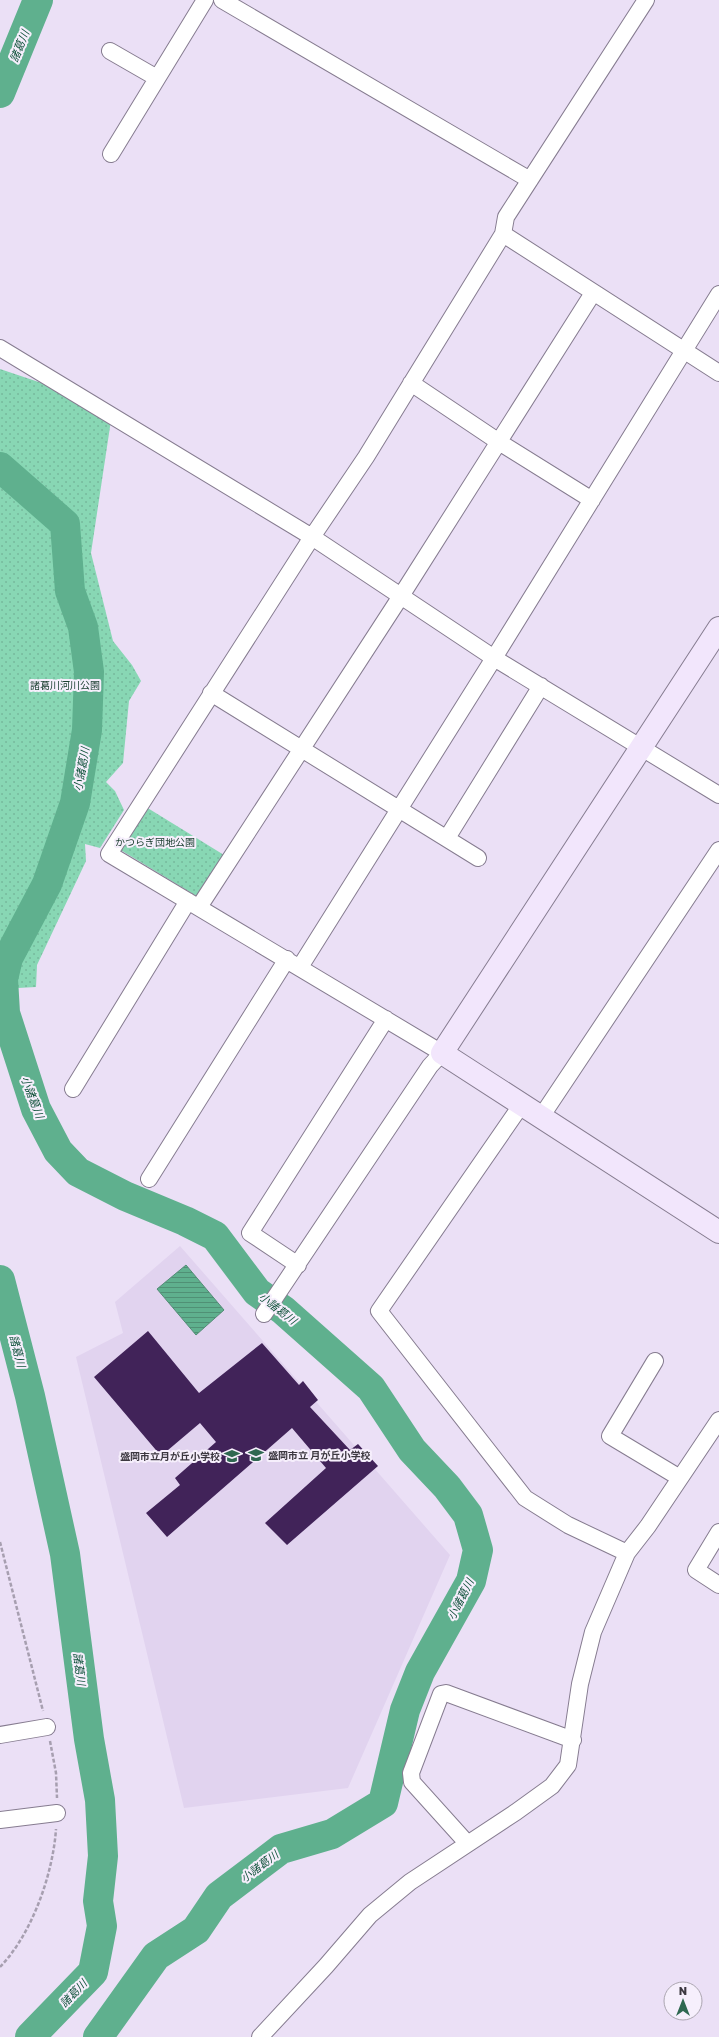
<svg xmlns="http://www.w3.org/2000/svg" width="719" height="2037" font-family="'Golos Text','Noto Sans JP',sans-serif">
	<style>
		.built { fill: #e1d3ef }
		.park { fill: url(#park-dots) }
		.water { fill: url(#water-rules); stroke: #548c77 }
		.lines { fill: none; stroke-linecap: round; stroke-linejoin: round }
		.river { stroke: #5fb08e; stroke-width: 30 }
		.building { fill: #412359 }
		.street-casing { stroke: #867c90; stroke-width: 18 }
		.secondary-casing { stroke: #867c90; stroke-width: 24 }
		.path { stroke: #a79fb0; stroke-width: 2.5; stroke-dasharray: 4 2; stroke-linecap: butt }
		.street { stroke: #fff; stroke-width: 16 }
		.secondary { stroke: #f2e6fc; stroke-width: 22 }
		.labels { text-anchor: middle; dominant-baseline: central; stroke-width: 4; stroke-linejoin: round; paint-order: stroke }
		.park-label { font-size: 10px; fill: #1c4031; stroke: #f6effc }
		.poi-label { font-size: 10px; font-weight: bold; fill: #3c3840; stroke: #f6effc; text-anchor: start }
		.water-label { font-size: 11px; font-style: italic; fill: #12533c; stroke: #f6effc }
	</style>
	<defs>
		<pattern id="park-dots" width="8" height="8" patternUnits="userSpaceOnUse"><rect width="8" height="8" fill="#88d7b4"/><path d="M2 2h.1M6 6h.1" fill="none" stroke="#76b99c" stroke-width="1.8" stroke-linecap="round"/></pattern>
		<pattern id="water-rules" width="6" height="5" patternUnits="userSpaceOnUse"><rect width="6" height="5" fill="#5fb08e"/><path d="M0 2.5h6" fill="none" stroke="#509075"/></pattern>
	</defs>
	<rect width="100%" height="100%" fill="#ebe0f6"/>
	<!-- built -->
	<path class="built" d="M180,1246L450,1555L348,1788L184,1808L76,1357L123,1333L115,1302Z"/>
	<!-- park -->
	<path class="park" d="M0,369L113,407L91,553L113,641L132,665L141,681L129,701L123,763L106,782L115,791L124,810L100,848L85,844L86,861L37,965L36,987L0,989Z
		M146,807L224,855L198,897L119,849Z"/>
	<!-- water -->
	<path class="water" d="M186,1265L224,1310L196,1335L157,1289Z"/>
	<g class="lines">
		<!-- river -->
		<path class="river" d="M0,93L38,0
			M0,467L65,524L70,591L83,627L89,672L87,730L75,803L47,884L8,958L3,979L5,1013L36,1109L58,1151L78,1172L125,1196L185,1221L215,1236L257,1292L283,1310L371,1388L412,1450L447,1487L468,1515L478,1550L471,1581L420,1672L405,1710L383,1803L332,1834L281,1849L219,1896L196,1930L156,1956L98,2037
			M0,1280L30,1396L65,1554L89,1739L100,1800L103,1856L98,1901L102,1926L93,1972L30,2037"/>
	</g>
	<!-- building -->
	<path class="building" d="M148,1331L199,1393L262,1343L299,1385L303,1381L318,1400L310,1407L350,1450L358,1444L378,1466L287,1545L265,1523L326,1468L292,1428L167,1537L146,1513L180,1485L175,1478L216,1442L200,1423L161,1456L94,1377Z"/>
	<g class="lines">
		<defs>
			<path id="street" d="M222,0L530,180
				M110,51L157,78
				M111,154L205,0
				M503,234L719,373
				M0,348L312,537L494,658L719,795
				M411,383L499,442L592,500
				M211,693L478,858
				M447,838L541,686
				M199,907L401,596L593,293
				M300,967L494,658L719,294
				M73,1089L188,901
				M522,1104L379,1311L525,1498L568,1525L627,1553
				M541,1117L719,850
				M149,1179L287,959
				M298,1265L250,1233L386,1019
				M264,1314L430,1066L442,1053L109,854L312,537L366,457L503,234L506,217L646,0
				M655,1361L610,1436L680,1478
				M719,1532L696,1570L719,1585
				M0,1735L47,1727
				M0,1820L57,1813
				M467,1843L412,1782L411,1773L441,1694L446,1693L573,1740
				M260,2037L326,1966L370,1915L410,1882L516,1812L552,1786L568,1765L580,1684L593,1632L627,1553L648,1526L719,1420"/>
			<path id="secondary" d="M719,628L442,1053L719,1232"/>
		</defs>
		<!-- street casing -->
		<use href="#street" class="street-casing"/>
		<!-- secondary casing -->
		<use href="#secondary" class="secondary-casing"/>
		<!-- path -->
		<path class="path" d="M0,1542L43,1711
			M50,1741L56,1773L57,1798
			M0,1967C32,1934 53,1874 56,1829"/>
		<!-- street -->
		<use href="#street" class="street"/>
		<!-- secondary -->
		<use href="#secondary" class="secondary"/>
	</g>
	<!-- icons -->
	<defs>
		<symbol id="school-bare" viewBox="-9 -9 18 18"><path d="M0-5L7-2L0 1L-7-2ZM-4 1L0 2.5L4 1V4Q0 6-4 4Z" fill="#2f6851" stroke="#f6effc" stroke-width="2.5" paint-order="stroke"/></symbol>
	</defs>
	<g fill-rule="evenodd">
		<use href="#school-bare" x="245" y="1444" width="22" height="22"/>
		<use href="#school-bare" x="221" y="1445" width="22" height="22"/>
	</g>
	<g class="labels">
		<!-- park labels -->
		<g class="park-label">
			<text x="65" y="685">諸葛川河川公園</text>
			<text x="155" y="842">かつらぎ団地公園</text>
		</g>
		<!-- poi labels -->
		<g class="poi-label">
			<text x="268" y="1455">盛岡市立 月が丘小学校</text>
			<text x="220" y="1456" text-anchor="end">盛岡市立月が丘小学校</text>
		</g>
		<!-- water labels -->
		<g class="water-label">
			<text transform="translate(19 46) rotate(-68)">諸葛川</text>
			<text transform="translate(81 769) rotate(-80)">小諸葛川</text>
			<text transform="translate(33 1097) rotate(69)">小諸葛川</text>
			<text transform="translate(278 1308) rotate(38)">小諸葛川</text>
			<text transform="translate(18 1351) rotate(75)">諸葛川</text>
			<text transform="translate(460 1599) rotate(-63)">小諸葛川</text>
			<text transform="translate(80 1669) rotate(83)">諸葛川</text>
			<text transform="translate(259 1866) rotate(-37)">小諸葛川</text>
			<text transform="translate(73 1993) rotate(-46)">諸葛川</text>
		</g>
	</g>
	<!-- north arrow -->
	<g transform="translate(683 2001)"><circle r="19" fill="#f6effc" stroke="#aca6b1"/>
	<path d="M0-3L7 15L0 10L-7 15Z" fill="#2f6851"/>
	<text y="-6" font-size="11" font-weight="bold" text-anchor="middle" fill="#3c3840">N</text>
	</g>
</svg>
